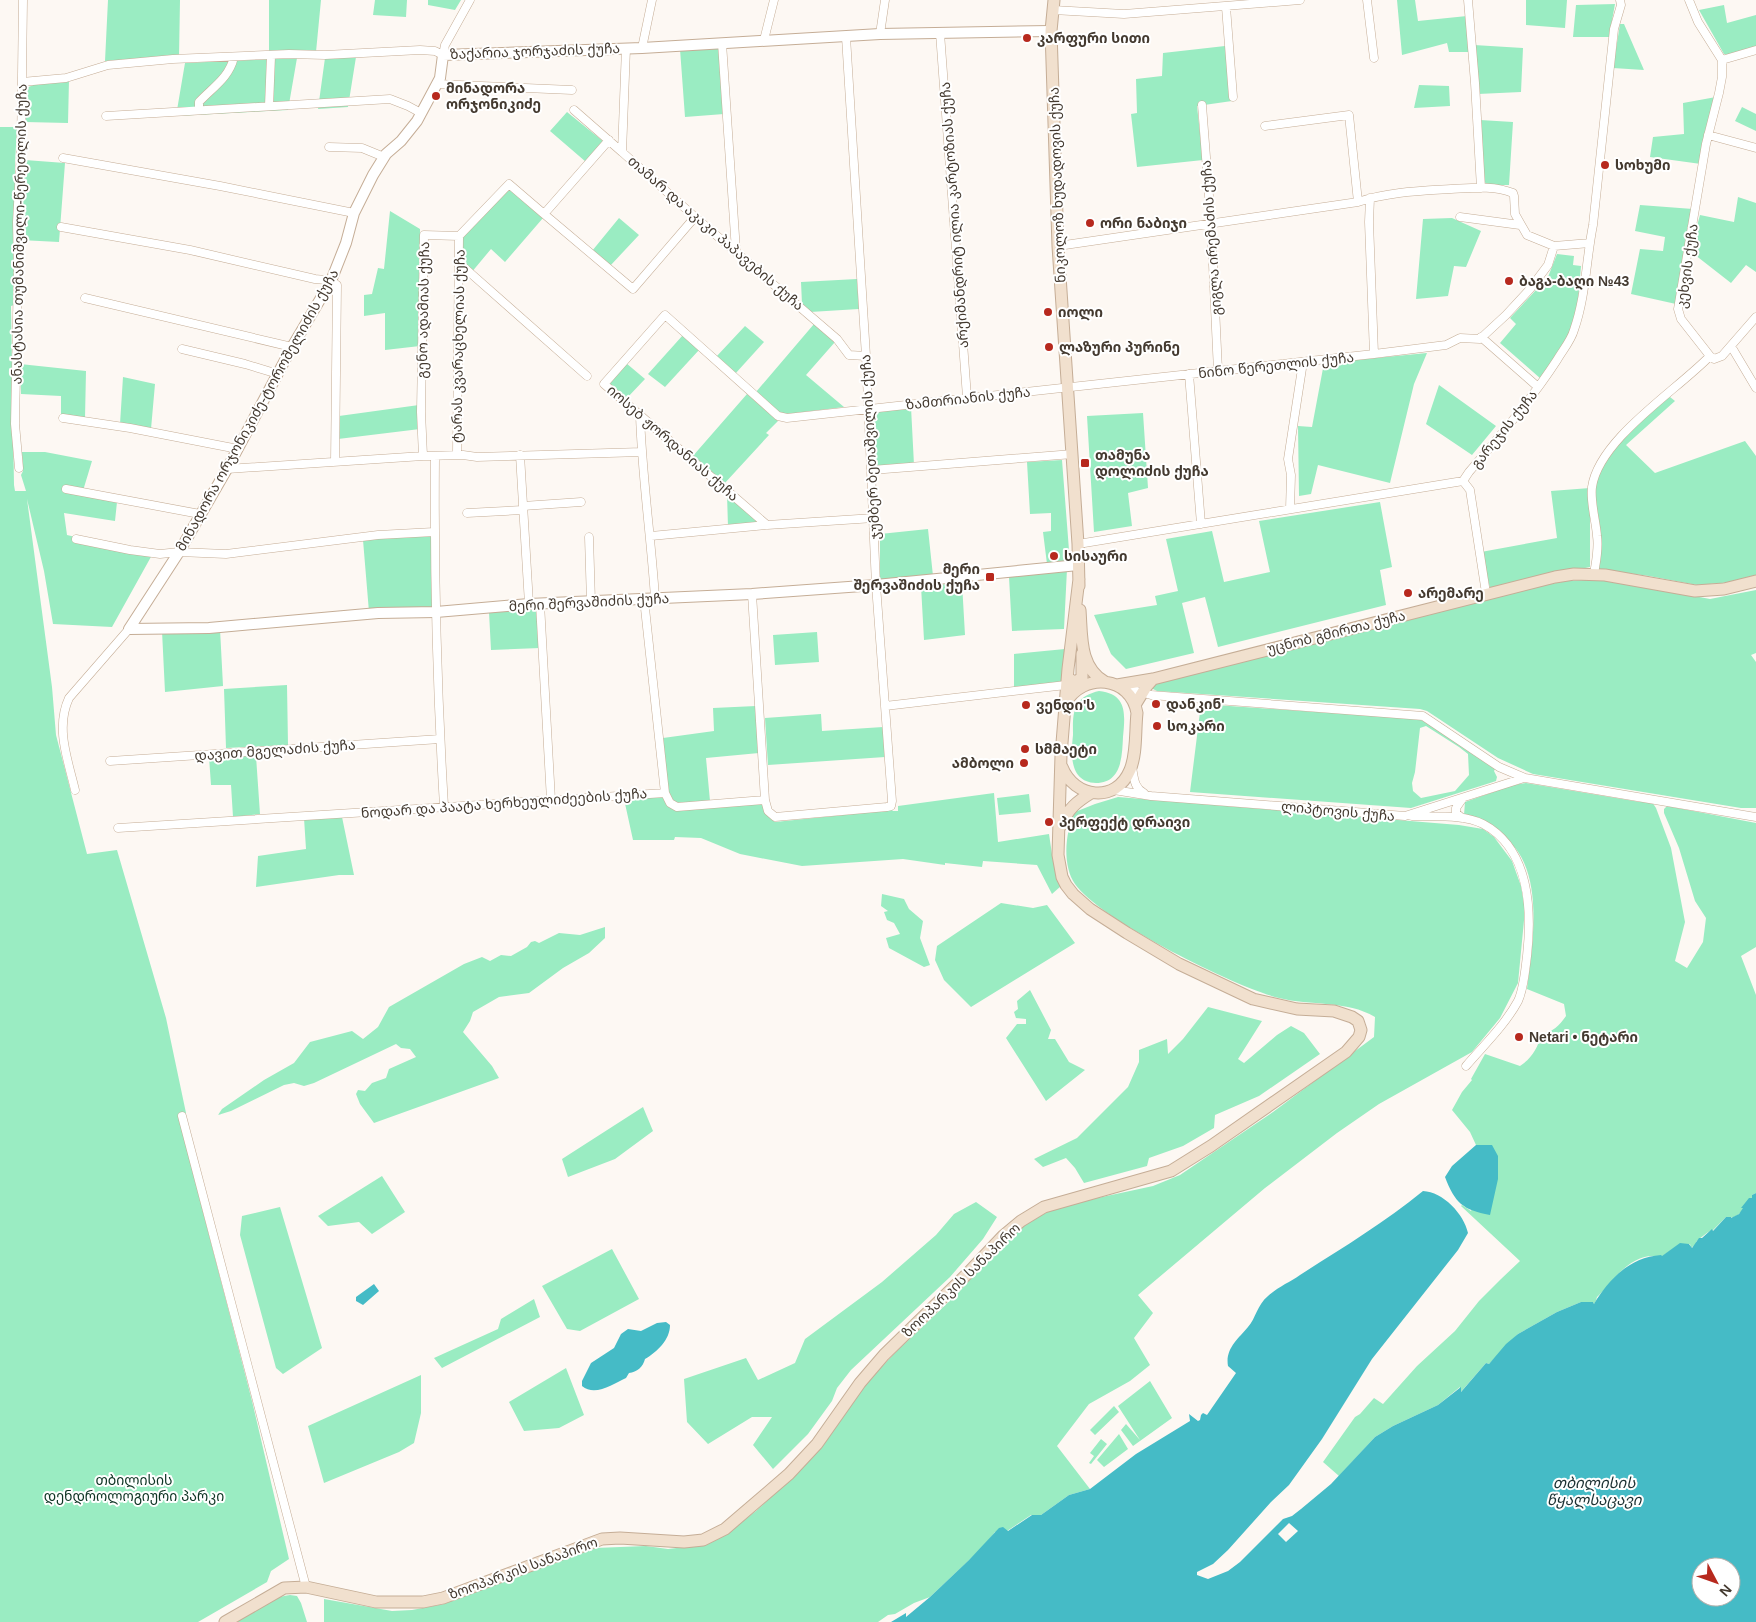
<svg xmlns="http://www.w3.org/2000/svg" width="1756" height="1622" font-family="Arial,'Noto Sans Georgian',sans-serif">
	<style>
		.green { fill: #9aecc2; fill-rule: evenodd }
		.water { fill: #45bbc6; fill-rule: evenodd }
		.pier { fill: #fdf8f3 }
		.lines { fill: none; stroke-linecap: round; stroke-linejoin: round }
		.minor-casing { stroke: #c5ad96; stroke-width: 9 }
		.tertiary-casing { stroke: #c5ad96; stroke-width: 12 }
		.secondary-casing { stroke: #c5ad96; stroke-width: 13 }
		.minor { stroke: #fff; stroke-width: 8 }
		.tertiary { stroke: #fff; stroke-width: 10 }
		.secondary { stroke: #f1e0ce; stroke-width: 11 }
		.poi-dot { fill: #b7291e; stroke: #fff; stroke-width: 2 }
		.labels { text-anchor: middle; dominant-baseline: central; stroke-width: 4; stroke-linejoin: round; paint-order: stroke }
		.poi-label { font-size: 14px; font-weight: bold; fill: #443a30; stroke: #fff; text-anchor: start }
		.street-label { font-size: 14px; fill: #443a30; stroke: #fff }
		.park-label { font-size: 14px; fill: #0e3524; stroke: #fff }
		.water-label { font-size: 15px; font-style: italic; fill: #1b3032; stroke: #fff }
	</style>
	<rect width="100%" height="100%" fill="#fdf8f3"/>
	<!-- green -->
	<path class="green" d="M108,0H180L179,57L105,61Z
		M269,0H321L316,52L269,54Z
		M375,0H407L406,17L373,15Z
		M428,0H461L455,10L428,5Z
		M1397,0H1415L1418,21L1467,16L1470,52H1449L1447,43L1402,55Z
		M1526,0H1567L1565,28L1526,25Z
		M1615,4L1609,37H1573L1576,5Z
		M1724,5L1727,23L1756,15V47L1728,55L1724,54L1699,10Z
		M1620,24H1624L1644,70L1613,68Z
		M1474,45L1523,48L1521,92L1478,94Z
		M1225,46L1232,101L1197,106L1203,160L1137,167L1131,114L1137,113L1136,79L1162,76L1163,53Z
		M720,47L724,114L685,117L680,49Z
		M356,57L348,107L318,109L325,58Z
		M297,58L288,110L176,116L185,63Z
		M69,80L68,123L25,122L26,88L36,84Z
		M1419,85L1449,86L1450,106L1414,108Z
		M1716,97L1701,164L1650,157L1653,137L1684,134L1683,103Z
		M1742,107L1756,114V131L1735,121Z
		M567,112L604,142L586,162L550,131Z
		M1480,120L1513,122L1509,185H1487L1484,181Z
		M0,127H17L15,163L14,305L11,306L14,485L15,491H26L21,475L23,471L22,452H45L92,461L82,494L117,502L115,521L64,513L67,535L152,555L112,627L53,624L44,571L27,499L52,687L56,735L87,854L117,850L166,1018L186,1113L179,1119L252,1401L289,1559L271,1571L267,1582L198,1622H0Z
		M25,160L65,163L59,242L20,240Z
		M505,191H513L543,218L505,262L491,249L471,273L462,263V237Z
		M1738,197L1756,203V272L1746,265L1731,283L1690,251L1700,215L1734,222Z
		M1640,205L1693,209L1676,304L1631,294L1640,249L1663,251L1665,237L1635,231Z
		M390,211L420,229V346L385,350V313L364,316V295L372,294L378,268L384,269Z
		M619,218L639,235L610,266L592,251Z
		M1452,218L1481,231L1466,267L1454,266L1448,296L1416,299L1423,219Z
		M1557,254L1574,256L1573,265L1581,266L1577,314L1572,332L1541,379L1500,343L1516,324L1510,318L1548,277Z
		M857,279L859,309L810,312L802,304L801,282Z
		M814,324L835,342L806,375L844,407L780,415L756,392Z
		M745,326L764,342L735,374L716,357Z
		M683,335L699,350L665,387L648,374Z
		M1427,353L1414,384L1390,483L1318,465L1311,494L1299,496L1298,426L1312,427L1324,363Z
		M626,363L645,379L626,399L610,385V381Z
		M20,364L86,371L85,418L61,415V396L21,394Z
		M123,377L155,384L151,429L120,424Z
		M1439,385L1496,426L1472,455L1426,424Z
		M747,394L778,421L766,433L769,435L724,484L692,457Z
		M1670,397L1675,401L1626,445L1655,473L1745,441L1756,456V577L1734,582L1697,585L1649,576L1598,569L1595,489L1599,471L1615,448L1659,404Z
		M419,405L420,429L338,439L339,416Z
		M911,407L914,465L875,467L872,412Z
		M1143,413L1148,488L1128,493L1132,526L1094,532L1087,416Z
		M1062,460L1070,563L1047,564L1043,532L1051,531V513L1030,514L1027,462Z
		M1590,488V567L1490,588L1481,552L1557,538L1551,491Z
		M727,494L760,523L728,527Z
		M1380,502L1392,567L1380,570L1386,605L1218,647L1205,597L1182,603L1194,653L1126,669L1111,654L1094,615L1157,605L1155,596L1178,591L1166,539L1212,531L1224,582L1270,572L1259,521Z
		M928,529L933,576L880,582V534Z
		M431,535L433,609L369,612L363,540L389,537Z
		M1067,569L1064,629L1012,631L1009,577Z
		M1604,579L1710,599L1756,590V653L1751,655L1756,662V808H1741L1533,774L1498,758L1427,711L1420,709L1157,691L1151,688L1156,683L1539,586L1567,581Z
		M962,583L965,635L924,640L921,586Z
		M536,609L540,648L491,650L489,612Z
		M220,629L223,686L165,692L162,631Z
		M817,632L819,662L775,665L773,635Z
		M1065,649L1063,683L1014,688V654Z
		M287,685L288,745L226,748L224,689Z
		M1099,691C1128,694 1125,715 1123,737C1122,756 1122,783 1096,783C1069,782 1071,754 1073,735C1073,725 1072,714 1077,705C1081,697 1090,693 1099,691Z
		M1201,704L1419,719L1427,723L1495,769L1494,771L1497,777L1496,781L1490,783L1411,808L1190,792ZM1426,726L1459,747L1468,754L1469,775L1455,791L1421,798L1413,791L1412,783L1415,772L1420,728Z
		M756,706L759,753L706,758L710,801L676,803L669,795L663,738L714,731L713,708Z
		M821,714L822,731L883,727L885,757L768,765L765,718Z
		M256,756L260,814L233,817L231,785H211L209,757Z
		M1526,783L1640,802H1652L1656,808L1671,848L1685,922L1675,961L1687,968L1703,942L1706,918L1695,901L1679,848L1664,813V809L1667,806L1756,823V947L1741,956L1756,995V1193L1752,1195L1753,1197C1745,1205 1739,1221 1726,1217L1712,1231V1230C1706,1233 1700,1238 1696,1242L1697,1243L1691,1248L1690,1244H1680L1661,1257C1637,1251 1619,1272 1605,1289C1603,1291 1599,1295 1597,1297C1596,1300 1596,1302 1594,1304L1593,1302H1581L1557,1312L1518,1334L1489,1364L1486,1363L1459,1394L1460,1387L1438,1405L1393,1426L1375,1437L1339,1476L1323,1462L1355,1417L1360,1414L1374,1398L1383,1404L1417,1366L1455,1331L1479,1301L1501,1279L1520,1261L1461,1206L1462,1205L1471,1211L1492,1145H1476L1470,1132L1452,1110L1462,1092L1472,1080L1471,1079L1485,1054L1520,1066C1532,1058 1538,1048 1541,1034C1553,1032 1559,1026 1566,1016L1564,1004L1527,989C1532,948 1543,885 1516,849C1507,837 1477,823 1464,815L1465,802L1513,785Z
		M994,793L998,842L1049,834L1053,861L1061,886L1052,894L1037,865L983,861L982,867L945,863V865L903,859L802,866L740,854L701,838L675,837L674,840H633L624,799L664,796L671,807L761,803C767,809 768,817 775,822L892,810L893,811H898V806Z
		M1029,794L1031,812L999,815L997,798Z
		M1118,797L1459,825L1483,829L1494,837L1512,861L1521,886L1525,910L1518,983L1500,1018L1472,1052L1379,1104L1337,1133L1265,1188L1138,1295L1153,1313L1134,1338L1150,1365L1130,1381L1089,1404L1057,1446L1090,1489L1069,1495L1041,1515H1031L1007,1531L995,1532L984,1546L930,1597L914,1603L895,1614L888,1615L878,1622H324V1599L392,1611L412,1610L444,1604L551,1562L595,1548L646,1546L668,1549L694,1546L734,1528L756,1511L793,1477L823,1442L871,1378L897,1351L959,1292L1000,1246L1027,1223L1053,1209L1065,1205L1153,1186L1180,1175L1273,1112L1374,1037L1375,1017C1347,1000 1310,1006 1279,998C1235,987 1100,920 1075,884C1062,865 1065,832 1075,812L1095,804Z
		M342,817L354,875H339L256,887L258,856L306,849L304,818Z
		M882,894L904,899L909,909L923,921L920,938L930,965L924,967L889,948L886,938L900,934L894,923L887,920L884,912L888,911L881,906Z
		M1001,903L1033,908L1047,905L1075,943L971,1007L944,980L935,960L937,946Z
		M605,927V938L589,953L563,968L529,993L499,997L473,1012L470,1021L463,1032L492,1066L499,1078L374,1123L360,1104L356,1094L358,1090L365,1091L372,1083L386,1078L389,1069L416,1057L410,1049L401,1048L396,1044L314,1083L304,1086L294,1083L284,1085L231,1111L218,1115L222,1109L264,1080L294,1063L310,1042L352,1031L363,1039L378,1027L389,1007L464,964L482,957L490,961L501,955L511,956L527,947L531,942L535,941L539,943L559,933L580,935Z
		M1030,990L1051,1030L1048,1039H1055L1069,1062L1085,1070L1046,1101L1006,1038L1017,1024H1026V1019L1016,1018L1014,1012L1018,1009L1017,1001Z
		M1208,1007L1262,1021L1238,1059L1244,1063L1277,1035L1291,1026L1304,1033L1320,1054L1259,1096L1215,1115L1214,1128L1183,1146L1149,1158L1147,1166L1084,1183L1075,1168L1066,1158L1043,1167L1034,1159L1077,1138L1128,1087L1139,1062V1050L1167,1039L1168,1054L1183,1039Z
		M643,1107L653,1131L615,1159L568,1177L562,1159Z
		M382,1176L405,1212L372,1234L359,1222L328,1226L318,1216Z
		M976,1202L997,1217L983,1239L950,1277L851,1370L837,1388L832,1401L808,1434L773,1469L753,1445L772,1417H752L708,1444L687,1422L684,1379L746,1358L758,1380L795,1363L805,1339L882,1282L936,1235L954,1214Z
		M280,1207L322,1348L283,1374L276,1368L240,1235L242,1216Z
		M612,1249L639,1299L580,1331L567,1329L542,1286Z
		M534,1299L540,1317L442,1368L434,1358L498,1329L501,1319Z
		M566,1368L584,1415L559,1428L524,1431L509,1402Z
		M421,1375V1413L414,1443L399,1452L324,1483L308,1426Z
		M1150,1381L1172,1418L1133,1446L1121,1430L1126,1424L1140,1440L1118,1406Z
		M1114,1406L1119,1412L1095,1435L1090,1430Z
		M1119,1434L1128,1449L1104,1467L1097,1460Z
		M1101,1439L1107,1444L1091,1464L1089,1463L1094,1456L1090,1453Z
		M290,1595L297,1596L301,1603L307,1622H234C251,1612 270,1597 290,1595Z"/>
	<!-- water -->
	<path class="water" d="M1476,1145H1492L1498,1156V1179L1490,1215C1463,1210 1455,1203 1445,1177L1452,1166Z
		M1423,1191C1443,1192 1464,1214 1468,1233L1458,1250L1372,1359L1322,1439L1289,1485L1271,1502L1228,1550L1213,1564L1197,1572V1575L1208,1579L1228,1571L1240,1562L1283,1519L1292,1516L1301,1509L1331,1484L1375,1437L1393,1426L1438,1405L1461,1387V1392L1486,1363L1489,1364L1506,1344L1518,1334L1557,1312L1581,1302H1593L1594,1304C1608,1280 1630,1257 1661,1255L1662,1256L1680,1243L1689,1244L1692,1248L1699,1238H1702L1712,1229L1713,1231L1726,1217H1731V1218L1739,1214L1743,1208H1741L1749,1198H1752V1195L1756,1193V1622H891L906,1613V1617L930,1597L969,1560L999,1528L1003,1527L1008,1531L1032,1515H1041L1069,1495L1090,1489L1136,1454L1190,1421L1189,1414L1198,1421L1200,1420L1201,1415L1203,1413L1207,1415L1236,1373L1228,1366C1225,1349 1238,1339 1248,1327C1256,1318 1257,1305 1268,1296C1278,1287 1290,1282 1300,1275C1342,1248 1384,1223 1423,1191ZM1701,1567H1731V1597H1701Z
		M374,1284L379,1291L363,1305L356,1301V1297Z
		M666,1322L670,1325C670,1340 657,1352 645,1359C643,1367 637,1372 629,1373L626,1378C613,1384 595,1397 582,1386V1381L591,1363L614,1348L621,1334L628,1329L641,1331L657,1323Z"/>
	<!-- pier -->
	<path class="pier" d="M1289,1523L1298,1531L1286,1542L1278,1534Z"/>
	<g class="lines">
		<defs>
			<path id="minor" d="M1367,0L1374,58
				M1468,0L1475,83L1481,188
				M1689,0L1698,22L1722,60V77L1719,93L1706,144L1678,309L1681,319L1710,356
				M1226,7L1233,97
				M1053,10L1124,14L1300,0
				M940,33L967,397
				M880,34L885,0
				M846,37L866,356L876,585L885,706L1066,685
				M764,40L774,0
				M722,43L736,251
				M626,48L622,152L695,217L837,339L849,355L866,356
				M642,48L652,0
				M1722,60L1756,50
				M22,82L66,78L108,65L173,59L289,54L325,55L420,50L435,51L443,55L445,45L470,0
				M437,84L572,90
				M1202,105L1211,222L1218,371
				M269,106L271,56
				M199,110V102C213,87 229,78 234,57
				M574,110L622,152
				M106,116L390,99L408,106L421,113
				M1265,126L1349,115L1358,202
				M1708,135L1756,148
				M329,147L362,148L384,157
				M63,158L220,186L354,213
				M1370,198L1369,222L1374,354
				M544,214L633,289L695,217
				M1460,217L1520,225
				M61,227L190,250L315,279C323,280 331,279 337,285L335,462
				M1058,246L1358,202C1388,192 1419,191 1451,189C1471,188 1493,185 1513,193L1514,196L1515,214L1527,235L1554,246L1590,243
				M459,263L587,376
				M85,298L292,347
				M1481,337L1538,387
				M1731,346L1756,388
				M182,349L245,364L278,374
				M1710,356L1714,359L1722,356L1756,317
				M1189,374L1201,524
				M640,415C642,476 651,537 655,598
				M63,418L130,428L238,449
				M457,455L459,236
				M520,455L529,604
				M423,456L463,455L477,457L642,452
				M435,457C434,573 437,690 444,806
				M19,468L15,424L18,269L17,222L21,151L23,0
				M227,469L423,456L421,412L424,235L459,236L509,184L544,214L609,140
				M872,470L1073,454
				M1463,481L1470,490L1486,593
				M66,489L200,514
				M523,506L581,502
				M1290,509L1291,475L1288,459L1303,362
				M467,513L523,510
				M767,525L604,384L665,315L778,416L787,418L1374,354L1446,345L1460,338L1480,339L1506,315L1530,289L1548,265L1554,246
				M651,536L767,525L874,518
				M589,537L591,602
				M76,539L130,550L160,554L179,552L226,554L378,535L434,532
				M1078,544L1463,481L1469,472C1500,436 1531,400 1557,360C1562,351 1571,341 1574,330C1586,296 1586,260 1593,225L1614,29L1621,5L1620,0
				M1594,574C1596,561 1599,549 1597,536C1596,521 1590,502 1592,487C1599,439 1676,391 1710,356
				M752,594L765,800
				M644,599L665,793
				M540,604L551,800
				M1123,687L1151,695L1423,716L1499,767L1525,778L1756,817
				M110,761L440,739
				M1132,767C1134,778 1134,788 1144,793
				M75,790C68,760 55,728 69,698L129,629
				M1114,790L1151,796L1405,816L1524,778
				M1412,816C1435,817 1463,814 1483,824C1530,849 1532,911 1527,956C1525,971 1524,988 1518,1001C1505,1025 1484,1045 1466,1066
				M1462,818L1456,813V808L1463,798
				M118,828L665,793L670,803L677,807L765,800L768,811L775,817L887,807L891,806L892,801L885,706
				M182,1116L306,1587"/>
			<path id="tertiary" d="M1051,31L880,34L642,48L443,55L440,78L417,121L401,141L386,154L373,175L354,213L346,243L331,281L292,347L227,469L179,552L129,629L209,628L378,613L436,612L529,604L752,594L876,585L1078,565"/>
			<path id="secondary" d="M1054,0L1051,31L1058,246L1078,544L1079,586
				M1080,610C1082,636 1079,667 1105,682
				M1071,680L1075,682L1082,678V654
				M1117,685L1153,679L1555,577L1574,574L1605,575L1695,591L1724,589L1756,581
				M1135,705L1146,687L1153,679
				M1062,767C1074,798 1116,804 1130,770C1137,754 1135,731 1137,713C1131,676 1083,671 1065,704
				M1062,825C1067,809 1078,801 1091,793
				M225,1622L284,1588L306,1587L376,1602H423L443,1598L602,1539L620,1538L684,1542L703,1540L725,1529L789,1474L817,1444L860,1383L884,1355L968,1273L1003,1236L1021,1221L1044,1207L1171,1171L1211,1146L1346,1052L1359,1037L1361,1030L1358,1021L1352,1017L1334,1011L1297,1009L1253,999L1179,964L1127,933L1090,909L1073,894L1066,885L1062,877L1058,855L1061,755L1068,669L1079,579"/>
		</defs>
		<!-- minor casing -->
		<use href="#minor" class="minor-casing"/>
		<!-- tertiary casing -->
		<use href="#tertiary" class="tertiary-casing"/>
		<!-- secondary casing -->
		<use href="#secondary" class="secondary-casing"/>
		<!-- minor -->
		<use href="#minor" class="minor"/>
		<!-- tertiary -->
		<use href="#tertiary" class="tertiary"/>
		<!-- secondary -->
		<use href="#secondary" class="secondary"/>
	</g>
	<!-- markers -->
	<g class="poi-dot">
		<circle cx="1027" cy="38" r="5"/>
		<circle cx="436" cy="96" r="5"/>
		<circle cx="1605" cy="165" r="5"/>
		<circle cx="1090" cy="223" r="5"/>
		<circle cx="1509" cy="281" r="5"/>
		<circle cx="1048" cy="312" r="5"/>
		<circle cx="1049" cy="347" r="5"/>
		<rect x="1080" y="458" width="10" height="10" rx="2.5"/>
		<circle cx="1054" cy="556" r="5"/>
		<rect x="985" y="572" width="10" height="10" rx="2.5"/>
		<circle cx="1408" cy="593" r="5"/>
		<circle cx="1156" cy="704" r="5"/>
		<circle cx="1026" cy="705" r="5"/>
		<circle cx="1157" cy="726" r="5"/>
		<circle cx="1025" cy="749" r="5"/>
		<circle cx="1024" cy="763" r="5"/>
		<circle cx="1049" cy="822" r="5"/>
		<circle cx="1519" cy="1037" r="5"/>
	</g>
	<g class="labels">
		<!-- poi labels -->
		<g class="poi-label">
			<text x="1037" y="38">კარფური სითი</text>
			<text x="446" y="88">მინადორა<tspan x="446" dy="16">ორჯონიკიძე</tspan></text>
			<text x="1615" y="165">სოხუმი</text>
			<text x="1100" y="223">ორი ნაბიჯი</text>
			<text x="1519" y="281">ბაგა-ბაღი №43</text>
			<text x="1058" y="312">იოლი</text>
			<text x="1059" y="347">ლაზური პურინე</text>
			<text x="1095" y="455">თამუნა<tspan x="1095" dy="16">დოლიძის ქუჩა</tspan></text>
			<text x="1064" y="556">სისაური</text>
			<text x="980" y="569" text-anchor="end">მერი<tspan x="980" dy="16">შერვაშიძის ქუჩა</tspan></text>
			<text x="1418" y="593">არემარე</text>
			<text x="1166" y="704">დანკინ'</text>
			<text x="1036" y="705">ვენდი'ს</text>
			<text x="1167" y="726">სოკარი</text>
			<text x="1035" y="749">სმმაეტი</text>
			<text x="1014" y="763" text-anchor="end">ამბოლი</text>
			<text x="1059" y="822">პერფექტ დრაივი</text>
			<text x="1529" y="1037">Netari • ნეტარი</text>
		</g>
		<!-- street labels -->
		<g class="street-label">
			<text transform="translate(535 51) rotate(-2)">ზაქარია ჯორჯაძის ქუჩა</text>
			<text transform="translate(1057 185) rotate(-92)">ნიკოლოზ ხუდადოვის ქუჩა</text>
			<text transform="translate(954 215) rotate(-94)">არქიმანდრიტ ილია კარტოზიას ქუჩა</text>
			<text transform="translate(716 233) rotate(41)">თამარ და აკაკი პაპავების ქუჩა</text>
			<text transform="translate(19 234) rotate(-89)">ანასტასია თუმანიშვილი-წერეთლის ქუჩა</text>
			<text transform="translate(1211 238) rotate(-94)">გიგლა ირემაძის ქუჩა</text>
			<text transform="translate(1687 266) rotate(-82)">კეხვის ქუჩა</text>
			<text transform="translate(423 310) rotate(-89)">გენო ადამიას ქუჩა</text>
			<text transform="translate(458 346) rotate(-89)">ტარას კვარაცხელიას ქუჩა</text>
			<text transform="translate(1276 365) rotate(-6)">ნინო წერეთლის ქუჩა</text>
			<text transform="translate(968 398) rotate(-6)">ზამთრიანის ქუჩა</text>
			<text transform="translate(257 410) rotate(-61)">მინადორა ორჯონიკიძე-ტოროშელიძის ქუჩა</text>
			<text transform="translate(1504 429) rotate(-51)">გარეჯის ქუჩა</text>
			<text transform="translate(673 443) rotate(41)">იოსებ ჟორდანიას ქუჩა</text>
			<text transform="translate(870 447) rotate(-93)">ჯუმბერ ბეთაშვილის ქუჩა</text>
			<text transform="translate(589 602) rotate(-3)">მერი შერვაშიძის ქუჩა</text>
			<text transform="translate(1336 632) rotate(-14)">უცნობ გმირთა ქუჩა</text>
			<text transform="translate(275 750) rotate(-4)">დავით მგელაძის ქუჩა</text>
			<text transform="translate(504 803) rotate(-4)">ნოდარ და პაატა ხერხეულიძეების ქუჩა</text>
			<text transform="translate(1338 811) rotate(5)">ლიპტოვის ქუჩა</text>
			<text transform="translate(961 1280) rotate(-44)">ზოოპარკის სანაპირო</text>
			<text transform="translate(523 1568) rotate(-20)">ზოოპარკის სანაპირო</text>
		</g>
		<!-- park labels -->
		<g class="park-label">
			<text x="134" y="1480">თბილისის<tspan x="134" dy="16">დენდროლოგიური პარკი</tspan></text>
		</g>
		<!-- water labels -->
		<g class="water-label">
			<text x="1594" y="1482">თბილისის<tspan x="1594" dy="17">წყალსაცავი</tspan></text>
		</g>
	</g>
	<!-- north arrow -->
	<g transform="translate(1716 1582) rotate(131)"><circle r="24" fill="#ffffff" stroke="#b4b0ac"/>
	<path d="M0-4L9 19L0 12L-9 19Z" fill="#b7291e"/>
	<text y="-8" font-size="14" font-weight="bold" text-anchor="middle" fill="#443a30">N</text>
	</g>
</svg>
